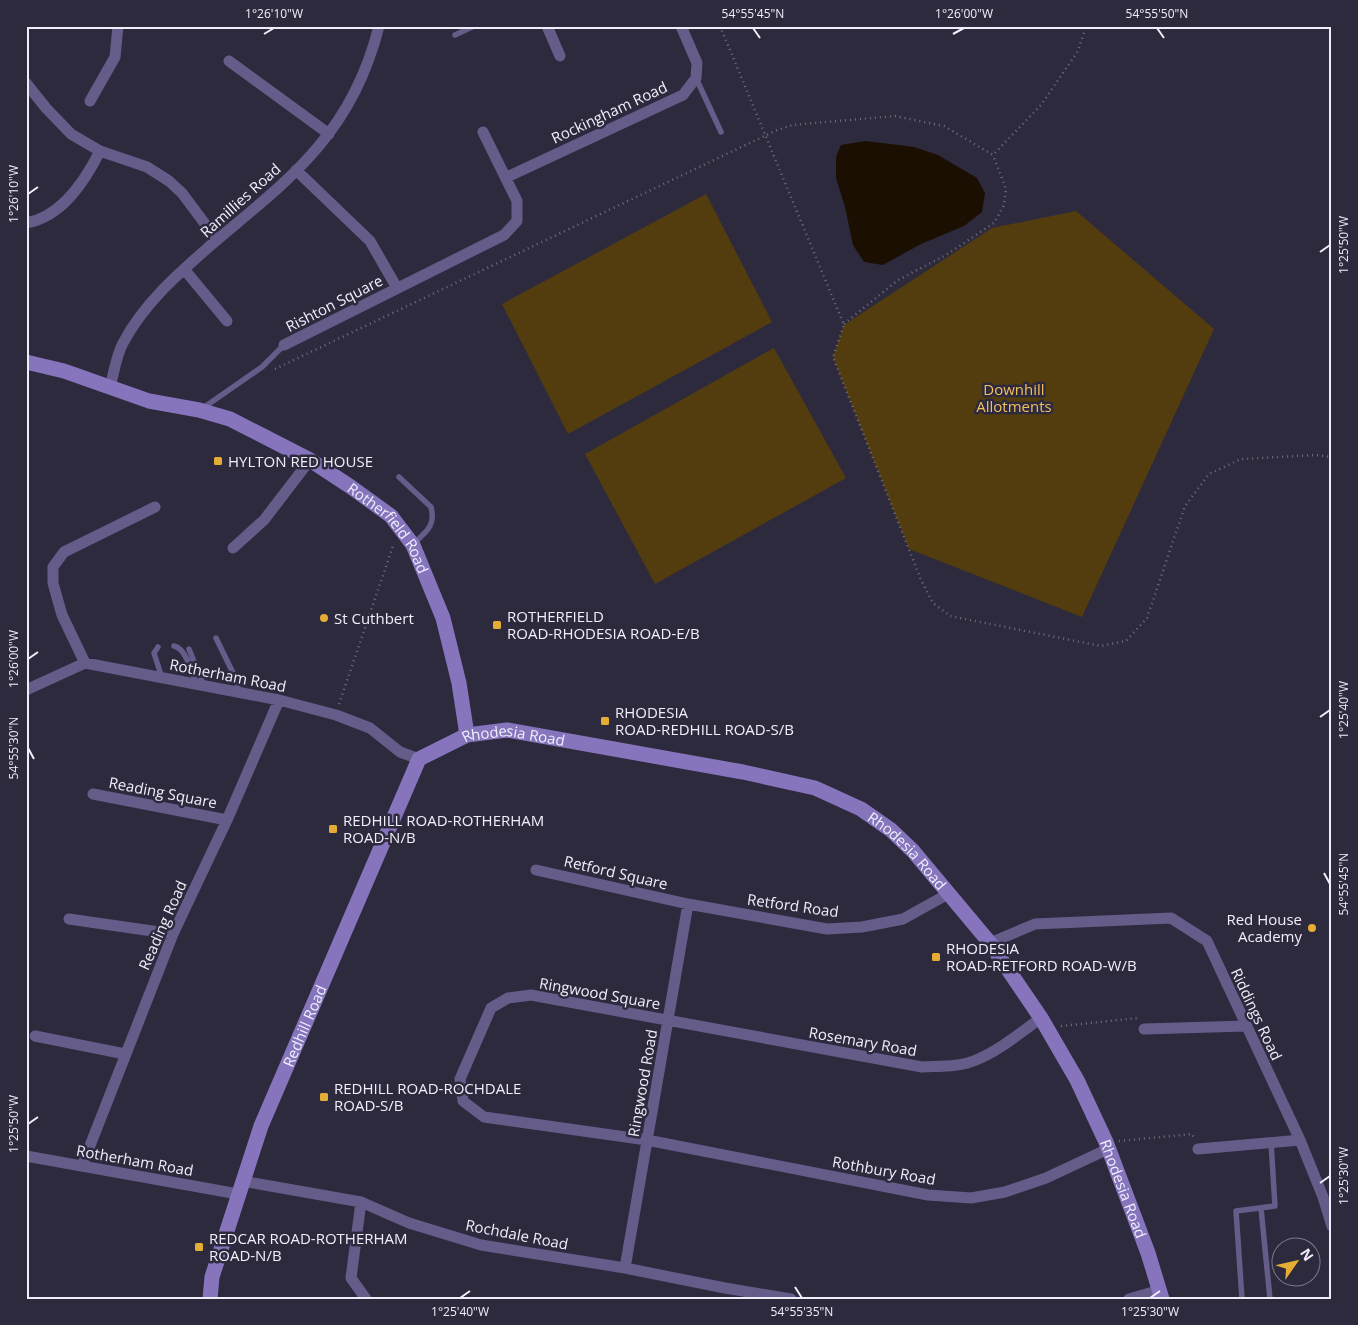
<svg xmlns="http://www.w3.org/2000/svg" width="1358" height="1325" font-family="'Open Sans',sans-serif">
	<style>
		.green { fill: #533d0e }
		.water { fill: #1a0f00 }
		.lines { fill: none; stroke-linecap: round; stroke-linejoin: round }
		.path { stroke: #716e7f; stroke-width: 2.5; stroke-dasharray: 1 4; stroke-linecap: butt }
		.lane { stroke: #665c8a; stroke-width: 5.5 }
		.street { stroke: #665c8a; stroke-width: 11 }
		.secondary { stroke: #8675bd; stroke-width: 15 }
		.ticks { fill: none; stroke: #f0eefb; stroke-width: 2 }
		.poi-dot { fill: #e5ad35; stroke: #2e2a3e; stroke-width: 2 }
		.labels { text-anchor: middle; dominant-baseline: central; stroke-width: 5; stroke-linejoin: round; paint-order: stroke }
		.street-label { font-size: 15px; fill: #f0eefb; stroke: #2e2a3e }
		.park-label { font-size: 15px; fill: #f2bf5d; stroke: #2e2a3e }
		.poi-label { font-size: 15px; fill: #f0eefb; stroke: #2e2a3e; text-anchor: start }
		.neatline { fill: none; stroke: #f0eefb; stroke-width: 2 }
		.ticks-label { font-size: 12px; text-anchor: middle; fill: #f0eefb }
	</style>
	<rect width="100%" height="100%" fill="#2e2a3e"/>
	<!-- green -->
	<path class="green" d="M706,194L772,322L568,434L502,304Z
		M1076,211L1214,329L1082,617L909,549L833,357L844,325L992,228Z
		M774,348L846,478L655,584L585,454Z"/>
	<!-- water -->
	<path class="water" d="M866,141L914,147L938,155L977,178L985,193L982,212L964,226L921,244L883,265L864,262L853,245L845,207L836,178V157L841,145Z"/>
	<g class="lines">
		<!-- path -->
		<path class="path" d="M720,26L844,325L833,357L921,580L933,603L950,616L1101,646L1126,641L1147,618L1185,506L1209,474L1241,459L1317,455L1332,457
			M844,324L898,280L946,255L994,223L1004,205L1006,189L993,155
			M275,369L775,131L792,125L895,116L944,126L993,155L1041,105L1078,51L1086,26
			M339,704L394,543
			M1061,1026L1138,1018
			M1119,1141L1192,1134L1194,1138"/>
		<!-- lane -->
		<path class="lane" d="M455,35L474,26
			M696,78L721,132
			M203,408L262,367L284,345
			M399,477L431,507C436,526 426,532 413,544
			M216,638L236,679L239,693
			M174,646C186,648 193,674 196,684
			M158,647L154,653L162,678
			M189,649L204,686
			M1261,1208L1270,1299
			M1242,1299L1236,1211L1275,1206L1271,1142"/>
		<!-- street -->
		<path class="street" d="M547,26L560,56
			M229,61L329,134
			M26,83L46,108L71,134L100,151L147,167L169,181L182,193L217,240
			M90,101L115,57L118,26
			M296,170L370,241L397,288
			M507,177L683,95L696,78L697,63L681,26
			M26,223C62,217 85,181 100,151
			M184,269L227,321
			M284,345L504,235L517,221V201L483,132
			M110,387C114,373 116,356 123,343C144,303 178,274 211,245C247,214 287,184 318,147C347,113 368,70 379,26
			M233,548L264,520L310,460
			M85,663L62,615L53,583V567L64,552L155,507
			M26,690L85,663L279,700L336,715L370,728L400,752L419,759
			M93,794L227,820
			M536,870L688,904L827,929L862,927L903,919L948,894
			M69,919L173,934
			M990,943L1035,924L1171,918L1207,941L1300,1140L1323,1197L1332,1226
			M1041,1018C1020,1033 1000,1050 976,1060C960,1067 940,1066 922,1067L531,995L508,998L491,1008L460,1079L463,1101L484,1117L647,1140L928,1195L971,1198L1005,1192L1046,1178L1108,1149
			M1144,1029L1246,1026
			M35,1036L125,1054
			M1198,1149L1300,1140
			M26,1156L238,1194
			M82,1166L173,934L227,820L279,700
			M242,1181L361,1202L409,1223L481,1245L625,1268L725,1288L791,1299
			M361,1202L351,1278L366,1299
			M625,1268L688,904
			M1129,1299L1160,1290"/>
		<!-- secondary -->
		<g class="secondary">
			<path id="s1" d="M26,362L64,371L149,401L199,410L230,419L310,460L351,487L391,516L413,545L443,618L459,683L467,735"/>
			<path id="s2" d="M210,1299L212,1277L261,1126L419,759L467,735L507,730L743,772L815,788L861,809L891,830L913,851L990,943L1041,1018L1077,1080L1106,1142L1148,1253L1162,1299"/>
		</g>
	</g>
	<!-- ticks -->
	<path class="ticks" d="M753,28L760,38M1157,28L1164,38M264,34L274,28M953,34L964,28M28,194L38,187M1320,252L1330,245M28,659L38,652M1320,717L1330,710M28,748L34,759M1324,873L1330,884M28,1124L38,1117M1320,1183L1330,1176M795,1287L802,1298M460,1298L470,1291M1150,1298L1160,1291"/>
	<!-- markers -->
	<g class="poi-dot">
		<rect x="213" y="456" width="10" height="10" rx="2.5"/>
		<circle cx="324" cy="618" r="5"/>
		<rect x="492" y="620" width="10" height="10" rx="2.5"/>
		<rect x="600" y="716" width="10" height="10" rx="2.5"/>
		<rect x="328" y="824" width="10" height="10" rx="2.5"/>
		<circle cx="1312" cy="928" r="5"/>
		<rect x="931" y="952" width="10" height="10" rx="2.5"/>
		<rect x="319" y="1092" width="10" height="10" rx="2.5"/>
		<rect x="194" y="1242" width="10" height="10" rx="2.5"/>
	</g>
	<g class="labels">
		<!-- street labels -->
		<g class="street-label">
			<text transform="translate(609 112) rotate(-25)">Rockingham Road</text>
			<text transform="translate(240 200) rotate(-42)">Ramillies Road</text>
			<text transform="translate(334 303) rotate(-27)">Rishton Square</text>
			<text stroke="none"><textPath href="#s1" startOffset="408">Rotherfield Road</textPath></text>
			<text transform="translate(228 675) rotate(11)">Rotherham Road</text>
			<text stroke="none"><textPath href="#s2" startOffset="681">Rhodesia Road</textPath></text>
			<text transform="translate(163 792) rotate(11)">Reading Square</text>
			<text stroke="none"><textPath href="#s2" startOffset="1101">Rhodesia Road</textPath></text>
			<text transform="translate(616 872) rotate(13)">Retford Square</text>
			<text transform="translate(793 905) rotate(8)">Retford Road</text>
			<text transform="translate(162 925) rotate(-66)">Reading Road</text>
			<text transform="translate(600 993) rotate(10)">Ringwood Square</text>
			<text transform="translate(1257 1014) rotate(65)">Riddings Road</text>
			<text stroke="none"><textPath href="#s2" startOffset="290">Redhill Road</textPath></text>
			<text transform="translate(863 1041) rotate(10)">Rosemary Road</text>
			<text transform="translate(642 1083) rotate(-80)">Ringwood Road</text>
			<text transform="translate(135 1160) rotate(10)">Rotherham Road</text>
			<text transform="translate(884 1170) rotate(10)">Rothbury Road</text>
			<text stroke="none"><textPath href="#s2" startOffset="1506">Rhodesia Road</textPath></text>
			<text transform="translate(517 1234) rotate(11)">Rochdale Road</text>
		</g>
		<!-- park labels -->
		<g class="park-label">
			<text x="1014" y="389">Downhill<tspan x="1014" dy="17">Allotments</tspan></text>
		</g>
		<!-- poi labels -->
		<g class="poi-label">
			<text x="228" y="461">HYLTON RED HOUSE</text>
			<text x="507" y="616">ROTHERFIELD<tspan x="507" dy="17">ROAD-RHODESIA ROAD-E/B</tspan></text>
			<text x="334" y="618">St Cuthbert</text>
			<text x="615" y="712">RHODESIA<tspan x="615" dy="17">ROAD-REDHILL ROAD-S/B</tspan></text>
			<text x="343" y="820">REDHILL ROAD-ROTHERHAM<tspan x="343" dy="17">ROAD-N/B</tspan></text>
			<text x="1302" y="919" text-anchor="end">Red House<tspan x="1302" dy="17">Academy</tspan></text>
			<text x="946" y="948">RHODESIA<tspan x="946" dy="17">ROAD-RETFORD ROAD-W/B</tspan></text>
			<text x="334" y="1088">REDHILL ROAD-ROCHDALE<tspan x="334" dy="17">ROAD-S/B</tspan></text>
			<text x="209" y="1238">REDCAR ROAD-ROTHERHAM<tspan x="209" dy="17">ROAD-N/B</tspan></text>
		</g>
	</g>
	<!-- border -->
	<rect width="1358" height="1325" fill="none" stroke="#2e2a3e" stroke-width="55"/>
	<!-- north arrow -->
	<g transform="translate(1296 1262) rotate(56)"><circle r="24" fill="#2e2a3e" stroke="#7c788a"/>
	<path d="M0-4L9 19L0 12L-9 19Z" fill="#e5ad35"/>
	<text y="-8" font-size="14" font-weight="bold" text-anchor="middle" fill="#f0eefb">N</text>
	</g>
	<rect x="28" y="28" width="1302" height="1270" class="neatline"/>
	<g class="ticks-label">
		<text x="274" y="18">1°26'10"W</text>
		<text x="753" y="18">54°55'45"N</text>
		<text x="964" y="18">1°26'00"W</text>
		<text x="1157" y="18">54°55'50"N</text>
		<text transform="translate(14 194) rotate(-90)" y="4">1°26'10"W</text>
		<text transform="translate(1344 245) rotate(-90)" y="4">1°25'50"W</text>
		<text transform="translate(14 659) rotate(-90)" y="4">1°26'00"W</text>
		<text transform="translate(1344 710) rotate(-90)" y="4">1°25'40"W</text>
		<text transform="translate(14 748) rotate(-90)" y="4">54°55'30"N</text>
		<text transform="translate(1344 884) rotate(-90)" y="4">54°55'45"N</text>
		<text transform="translate(14 1124) rotate(-90)" y="4">1°25'50"W</text>
		<text transform="translate(1344 1176) rotate(-90)" y="4">1°25'30"W</text>
		<text x="460" y="1316">1°25'40"W</text>
		<text x="802" y="1316">54°55'35"N</text>
		<text x="1150" y="1316">1°25'30"W</text>
	</g>
</svg>
